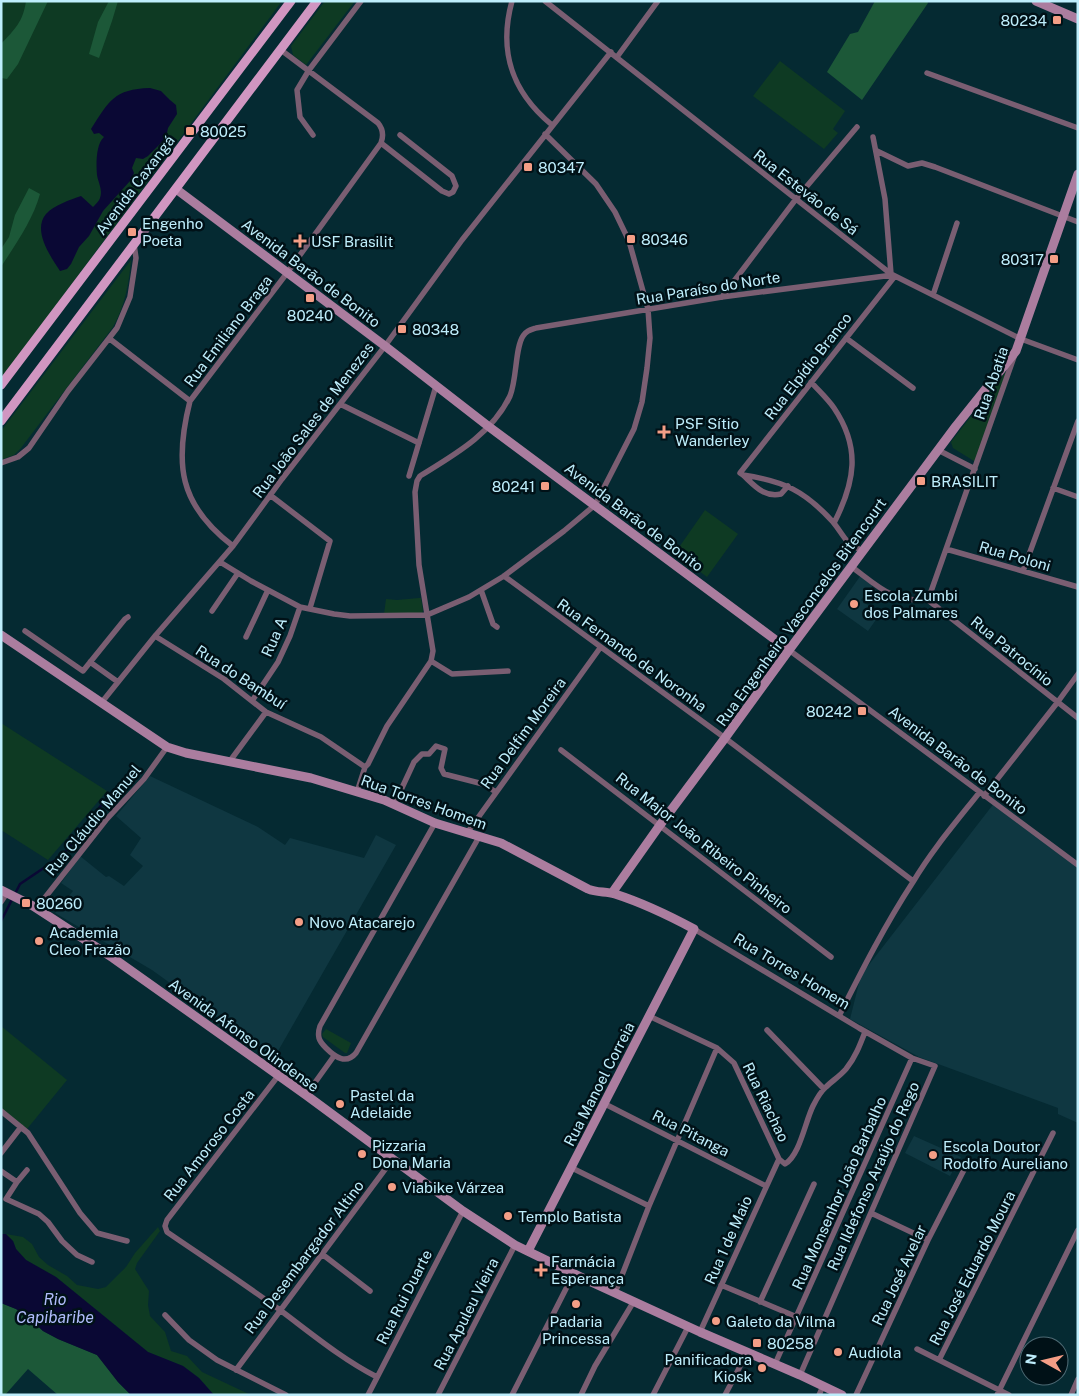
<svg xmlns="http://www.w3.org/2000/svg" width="1079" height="1396" font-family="'Public Sans',sans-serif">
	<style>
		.built { fill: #0f3741 }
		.green { fill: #0e3a23 }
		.forest { fill: #1c5838 }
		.water { fill: #0a0834 }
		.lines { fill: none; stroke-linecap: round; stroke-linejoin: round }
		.stream { stroke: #0a0834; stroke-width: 2.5 }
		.street { stroke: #7a5e72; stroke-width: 5.5 }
		.secondary { stroke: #ab7d9f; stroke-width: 9 }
		.primary { stroke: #d096c1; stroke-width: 9 }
		.poi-dot { fill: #f49e86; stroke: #001117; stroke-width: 2 }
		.labels { text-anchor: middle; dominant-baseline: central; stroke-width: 5; stroke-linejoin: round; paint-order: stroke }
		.poi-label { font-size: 15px; fill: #beeefc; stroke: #001117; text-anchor: start }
		.street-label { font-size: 15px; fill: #beeefc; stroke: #001117 }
		.water-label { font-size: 16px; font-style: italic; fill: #b0bcfb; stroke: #001117 }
	</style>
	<rect width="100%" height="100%" fill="#052a32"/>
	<!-- built -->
	<path class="built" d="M861,575L873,585L861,600L880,614L868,631L837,609Z
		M150,776L258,827L285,845L290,838L364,858L376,835L396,845L274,1058L152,970L55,913L73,891L61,883L80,856L106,877L109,876L124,886L143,866L130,855L141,838L116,816Z
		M995,802L1078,863V1123L1058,1114V1108L919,1057L850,1019L861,975Z
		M914,1136L961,1157L950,1176L905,1153Z"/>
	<!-- green -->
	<path class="green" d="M1,1H282L1,379Z
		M325,1H355L306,65L293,55L291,46Z
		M780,61L845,111L833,129L838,133L824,149L753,96Z
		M131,260C129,283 125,306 113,327L21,448L14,455L1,460V431Z
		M1007,370L975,461H974L953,448L951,442Z
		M705,510L738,534L707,577L675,553Z
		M419,598H421L423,611L422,613L384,614L386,599L397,600Z
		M1,723L107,791L48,860L1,830Z
		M1,1026L67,1080L27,1129L1,1108Z
		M326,1029L351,1043L347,1053H345L323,1037L322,1034Z
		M158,1227L160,1231L137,1263L135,1269L149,1291L148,1305L150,1316L165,1332L171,1351L187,1356L202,1372L251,1395H214L199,1378L183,1366L148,1352L56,1277L26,1260L16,1249L13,1241L6,1234L23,1237L32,1244L39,1257L48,1265L67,1276L77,1285L98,1289L106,1287L126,1267L135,1253Z"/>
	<!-- forest -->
	<path class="forest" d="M26,1H48L18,64L7,79L1,78V44C15,29 23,22 26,1Z
		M109,1H118L112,21L99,58L89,54L98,22Z
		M875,1H927L928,3L862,100L827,72L850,34L858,32Z
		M29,188L40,194C33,220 15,245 1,267V249L9,237L15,215Z
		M1,1303L16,1309L29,1318L43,1331L58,1339L97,1355L118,1382L131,1395H58L28,1369L5,1395H1Z"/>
	<!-- water -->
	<path class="water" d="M150,88L161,91L170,100L176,105L177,114L168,128L166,138L148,156L143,159L136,158L132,168L134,173L130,181L103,211L89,236L79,247L71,264L67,269L60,271C51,257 32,231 46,214C54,205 70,200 81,196L93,207C95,205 99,201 100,198C103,190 98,182 97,175C96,164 96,144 104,137L99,133L94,134L91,129C109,101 114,89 150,88Z
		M1,1234H6L13,1241L16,1249L26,1260L56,1277L148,1352L183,1366L199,1378L214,1395H131L118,1382L97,1355L58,1339L43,1331L29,1318L16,1309L1,1303Z"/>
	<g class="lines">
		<!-- stream -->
		<path class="stream" d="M1,921L20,884L63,855L106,799L114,790L122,784"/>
		<!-- street -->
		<path class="street" d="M512,1C498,52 512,92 552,125
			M545,1L891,274L1021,339L1078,360
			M617,57L658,1
			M927,73L1078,128
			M313,135L300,117L297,90L309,70L361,1
			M873,137L885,199L891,274
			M381,143L442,191L449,194L453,192L456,186L452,176L400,135
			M877,151L908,166L922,163L935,167L1078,222
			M933,295L957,223
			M722,297L796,199L857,127
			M846,338L913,388
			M110,339L190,401
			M811,382C818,390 827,398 834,408C861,448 855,482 834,523
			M340,404L419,443
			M938,450L975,469
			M1,463L18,457L29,448L68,391L117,328L130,297L136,258L134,244
			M743,475C754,485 764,498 781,494L788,486
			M409,476L436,386
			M1053,488L1078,497
			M270,495L330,541L310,608
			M233,546C179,505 174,464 190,401L287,273L381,143C384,135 383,129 378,123L281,50
			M946,549L1078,587
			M863,552C858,548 851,545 847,541C842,535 838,528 833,522C805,491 784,481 743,475L740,473L895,276
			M220,562L251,581L300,607L334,614L350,616L427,615L469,597L504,576L564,531L595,505L634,429L642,402L647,368L650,338L648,309L629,241L615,212L596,184L545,134
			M852,567C880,588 892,602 928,600L1078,718
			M1023,571L1078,421
			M504,576L725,738L913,881
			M481,590L493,624L497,627
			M928,600L1014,357
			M212,611L238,573
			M25,631L83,671L125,619L128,617
			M155,636L224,679L266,712L321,737L365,767
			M246,637L268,590
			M789,650L1078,865
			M431,661L452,674L508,671
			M90,662L118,682
			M252,701L278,662L290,636L300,607
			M102,702L155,636L233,546L282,479L385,346L462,240L611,52
			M561,750L831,957
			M230,761L266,712
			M357,792L365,767L368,764L387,726L431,661L433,651L419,565L415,492L417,481L420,476C454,455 492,434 510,396C517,379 515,348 523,336C526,331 530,330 536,328L722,297L893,275
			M984,796L1057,703L1078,674
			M394,805L414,762L422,754H429L436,746L445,749L441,768L444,774L483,784L496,792
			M435,823L320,1026C319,1029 318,1034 319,1038C320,1042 323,1045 326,1048C335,1057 346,1065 356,1053L479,837
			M467,833L600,648
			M1,902L7,893
			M36,909L106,820L144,779L167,747
			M694,929L859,1028L912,1058L935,1066L800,1375
			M649,1016L717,1048L734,1063L779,1159L785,1164C800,1155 805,1122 813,1106C816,1100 820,1092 826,1087C832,1081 840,1076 846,1069C855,1058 860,1045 865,1032
			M839,1016C862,970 885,925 913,882C932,850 956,822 979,793
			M767,1030L824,1089
			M278,1076L167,1220L165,1226L167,1232C205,1258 243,1283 280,1310C312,1334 342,1359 377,1377
			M306,1095L334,1056
			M605,1104L766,1186
			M1,1111L28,1133L80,1213L97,1233L127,1241
			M1,1153L21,1127
			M572,1168L649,1206
			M27,1170L17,1182L6,1199L39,1214L48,1222L62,1241L77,1255L92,1262
			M1,1171L17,1182
			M871,1213L928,1240
			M322,1254L370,1291
			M721,1285L797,1317
			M615,1293L649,1206L717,1048
			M760,1302L814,1184
			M165,1315L189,1340L217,1360L286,1395
			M700,1332L779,1159
			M917,1349L1009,1395
			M939,1360L1053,1133
			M775,1364L912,1058
			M236,1370L392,1160
			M368,1395L463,1211
			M438,1395L515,1245
			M512,1395L574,1273
			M581,1395L595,1366L634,1301
			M653,1395L688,1327
			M725,1395L747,1353
			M819,1395L823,1386
			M856,1395L928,1240L966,1166
			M997,1395L1078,1230
			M1071,1395L1078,1379"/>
		<!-- secondary -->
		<path class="secondary" d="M1036,1L1078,19
			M176,189L385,346L488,426L789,650
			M1,635L167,747L186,753L311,778L384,800L435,823L501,843L588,889C597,893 606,891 615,894C643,903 668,915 694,929L528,1251
			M1,890L33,906L113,958L306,1095L463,1211L515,1245L589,1281L700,1332L800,1375L842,1395
			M612,893L660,825L725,738L789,650L956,426L1016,351L1078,174"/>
		<!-- primary -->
		<path class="primary" d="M1,385L291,1
			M1,421L317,1"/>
	</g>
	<!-- markers -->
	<g class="poi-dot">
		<rect x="1052" y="15" width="10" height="10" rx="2.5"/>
		<rect x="185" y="126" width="10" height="10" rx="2.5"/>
		<rect x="523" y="162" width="10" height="10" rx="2.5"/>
		<rect x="127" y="227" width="10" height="10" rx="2.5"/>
		<rect x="626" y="234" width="10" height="10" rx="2.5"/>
		<path d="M297.5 233.5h5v5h5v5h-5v5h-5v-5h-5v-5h5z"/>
		<rect x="1049" y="254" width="10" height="10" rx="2.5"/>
		<rect x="305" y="293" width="10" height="10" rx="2.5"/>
		<rect x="397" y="324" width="10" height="10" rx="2.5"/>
		<path d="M661.5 424.5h5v5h5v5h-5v5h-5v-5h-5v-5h5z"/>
		<rect x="916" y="476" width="10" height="10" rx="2.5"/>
		<rect x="540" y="481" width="10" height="10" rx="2.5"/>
		<circle cx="854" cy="604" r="5"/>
		<rect x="857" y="706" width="10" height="10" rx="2.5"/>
		<rect x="21" y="898" width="10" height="10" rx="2.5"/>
		<circle cx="299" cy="922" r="5"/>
		<circle cx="39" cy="941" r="5"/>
		<circle cx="340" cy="1104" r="5"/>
		<circle cx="362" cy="1154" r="5"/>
		<circle cx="933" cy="1155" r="5"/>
		<circle cx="392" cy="1187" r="5"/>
		<circle cx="508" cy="1216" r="5"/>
		<path d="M538.5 1262.5h5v5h5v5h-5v5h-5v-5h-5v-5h5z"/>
		<circle cx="576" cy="1304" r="5"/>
		<circle cx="716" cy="1321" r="5"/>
		<rect x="752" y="1338" width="10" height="10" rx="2.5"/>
		<circle cx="838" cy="1352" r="5"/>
		<circle cx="762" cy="1368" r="5"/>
	</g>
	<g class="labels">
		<!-- poi labels -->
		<g class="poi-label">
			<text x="1047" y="20" text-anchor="end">80234</text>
			<text x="200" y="131">80025</text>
			<text x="538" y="167">80347</text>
			<text x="142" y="223">Engenho<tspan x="142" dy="17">Poeta</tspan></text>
			<text x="641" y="239">80346</text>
			<text x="311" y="241">USF Brasilit</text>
			<text x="1044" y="259" text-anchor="end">80317</text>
			<text x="310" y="315" text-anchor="middle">80240</text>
			<text x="412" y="329">80348</text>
			<text x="675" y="423">PSF Sítio<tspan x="675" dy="17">Wanderley</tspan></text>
			<text x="931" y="481">BRASILIT</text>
			<text x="535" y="486" text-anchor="end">80241</text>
			<text x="864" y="595">Escola Zumbi<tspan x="864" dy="17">dos Palmares</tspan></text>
			<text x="852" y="711" text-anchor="end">80242</text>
			<text x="36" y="903">80260</text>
			<text x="309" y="922">Novo Atacarejo</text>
			<text x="49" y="932">Academia<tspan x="49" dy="17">Cleo Frazão</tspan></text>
			<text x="350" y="1095">Pastel da<tspan x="350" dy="17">Adelaide</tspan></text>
			<text x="372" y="1145">Pizzaria<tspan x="372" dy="17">Dona Maria</tspan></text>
			<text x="943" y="1146">Escola Doutor<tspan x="943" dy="17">Rodolfo Aureliano</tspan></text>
			<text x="402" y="1187">Viabike Várzea</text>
			<text x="518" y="1216">Templo Batista</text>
			<text x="551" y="1261">Farmácia<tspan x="551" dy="17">Esperança</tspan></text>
			<text x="576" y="1321" text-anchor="middle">Padaria<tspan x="576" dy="17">Princessa</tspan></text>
			<text x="726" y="1321">Galeto da Vilma</text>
			<text x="767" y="1343">80258</text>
			<text x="848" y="1352">Audiola</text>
			<text x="752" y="1359" text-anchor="end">Panificadora<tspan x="752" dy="17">Kiosk</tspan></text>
		</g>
		<!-- street labels -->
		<g class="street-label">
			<text transform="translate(135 185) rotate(-53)">Avenida Caxangá</text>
			<text transform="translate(806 192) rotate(38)">Rua Estevão de Sá</text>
			<text transform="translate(311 273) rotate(37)">Avenida Barão de Bonito</text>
			<text transform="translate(708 288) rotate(-9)">Rua Paraíso do Norte</text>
			<text transform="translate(228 331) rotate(-53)">Rua Emiliano Braga</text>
			<text transform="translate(808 366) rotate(-52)">Rua Elpídio Branco</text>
			<text transform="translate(991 383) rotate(-71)">Rua Abatia</text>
			<text transform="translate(313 420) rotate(-53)">Rua João Sales de Menezes</text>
			<text transform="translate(634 517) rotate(37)">Avenida Barão de Bonito</text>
			<text transform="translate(1015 556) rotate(16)">Rua Poloni</text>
			<text transform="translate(801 612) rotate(-54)">Rua Engenheiro Vasconcelos Bitencourt</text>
			<text transform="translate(274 637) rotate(-66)">Rua A</text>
			<text transform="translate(1012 651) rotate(39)">Rua Patrocínio</text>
			<text transform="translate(632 655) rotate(36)">Rua Fernando de Noronha</text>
			<text transform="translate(241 677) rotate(33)">Rua do Bambuí</text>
			<text transform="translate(523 733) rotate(-54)">Rua Delfim Moreira</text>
			<text transform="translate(958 760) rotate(37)">Avenida Barão de Bonito</text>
			<text transform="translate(424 802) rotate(20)">Rua Torres Homem</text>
			<text transform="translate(93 820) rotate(-50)">Rua Cláudio Manuel</text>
			<text transform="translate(704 843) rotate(38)">Rua Major João Ribeiro Pinheiro</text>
			<text transform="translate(792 971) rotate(31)">Rua Torres Homem</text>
			<text transform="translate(244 1035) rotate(36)">Avenida Afonso Olindense</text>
			<text transform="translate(599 1084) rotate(-63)">Rua Manoel Correia</text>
			<text transform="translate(766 1102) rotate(64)">Rua Riachao</text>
			<text transform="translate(691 1133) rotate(27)">Rua Pitanga</text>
			<text transform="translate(209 1145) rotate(-52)">Rua Amoroso Costa</text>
			<text transform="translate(873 1176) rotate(-66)">Rua Ildefonso Araújo do Rego</text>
			<text transform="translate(839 1193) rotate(-66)">Rua Monsenhor João Barbalho</text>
			<text transform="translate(728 1240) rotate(-66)">Rua 1 de Maio</text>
			<text transform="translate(304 1257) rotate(-53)">Rua Desembargador Altino</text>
			<text transform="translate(972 1268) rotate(-63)">Rua José Eduardo Moura</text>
			<text transform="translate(899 1275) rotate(-65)">Rua José Avelar</text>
			<text transform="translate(404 1297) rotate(-63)">Rua Rui Duarte</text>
			<text transform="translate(466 1314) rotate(-63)">Rua Apuleu Vieira</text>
		</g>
		<!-- water labels -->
		<g class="water-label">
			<text x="55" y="1299">Rio<tspan x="55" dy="18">Capibaribe</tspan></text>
		</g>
	</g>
	<!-- border -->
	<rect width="1079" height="1396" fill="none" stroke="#beeefc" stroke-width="5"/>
	<!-- north arrow -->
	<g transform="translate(1044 1361) rotate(278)"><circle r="24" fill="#001117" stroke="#4c6973"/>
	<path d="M0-4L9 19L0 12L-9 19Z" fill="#f49e86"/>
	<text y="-8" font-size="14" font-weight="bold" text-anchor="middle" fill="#beeefc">N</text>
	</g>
</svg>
